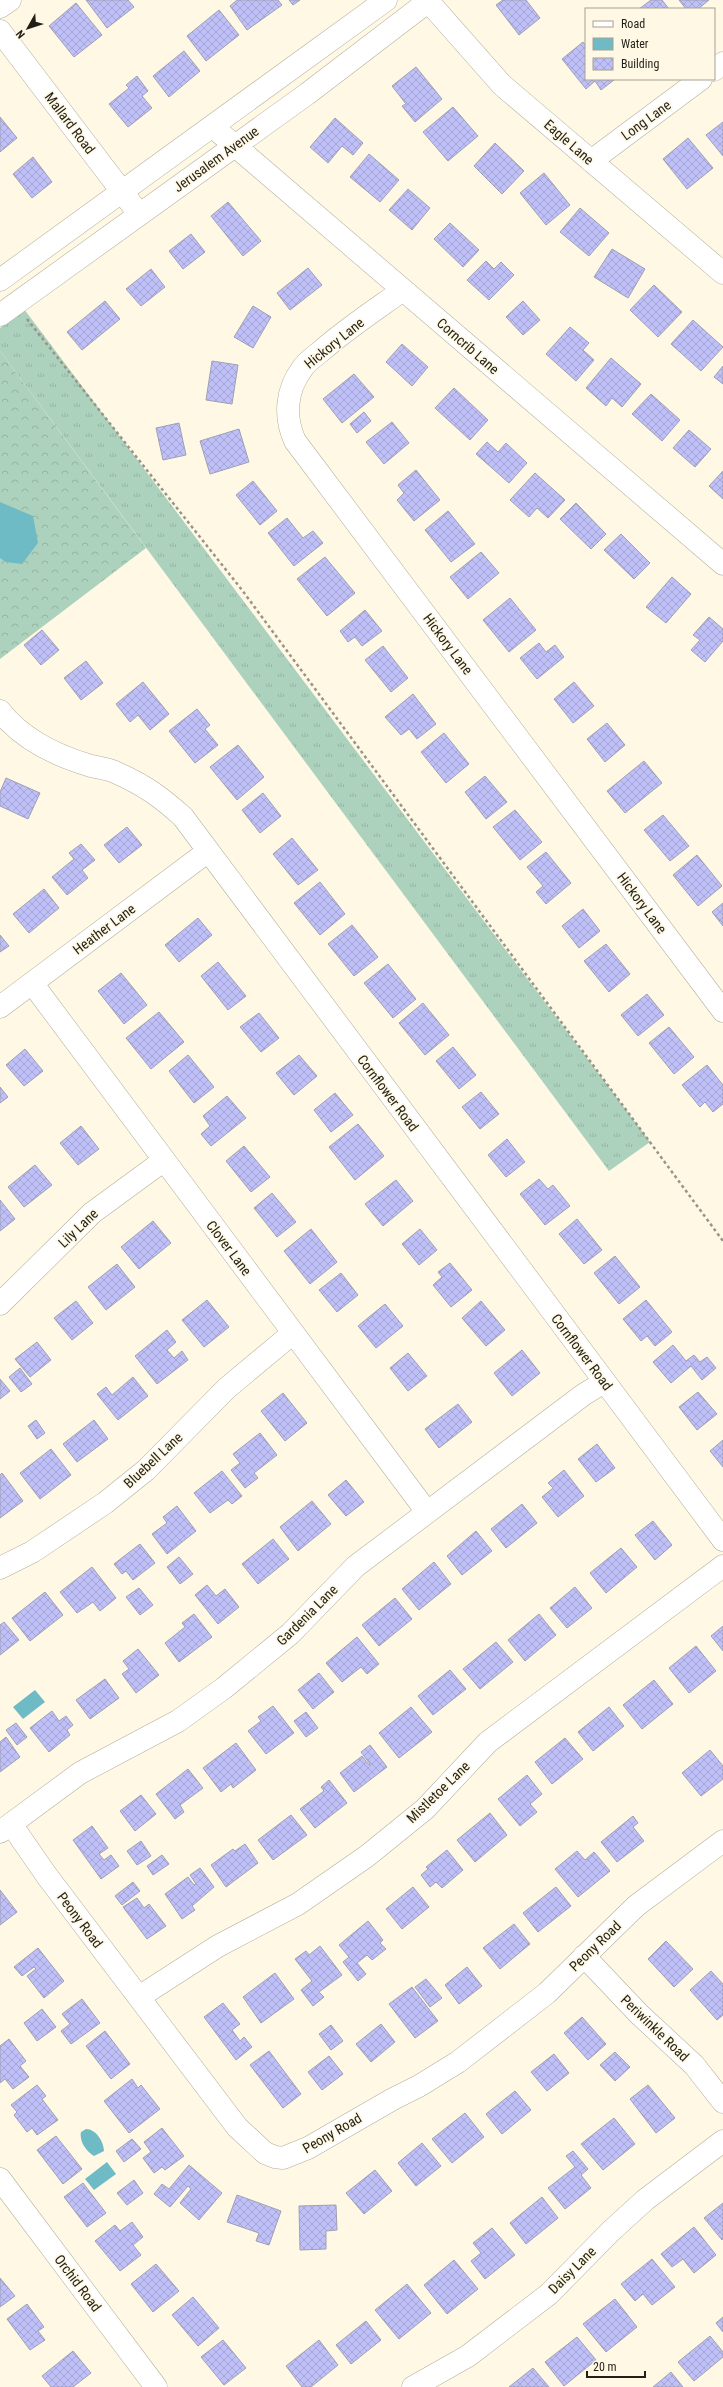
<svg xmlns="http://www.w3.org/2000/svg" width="723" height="2387" font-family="'Roboto Condensed',sans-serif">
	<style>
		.grass { fill: url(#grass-tufts) }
		.forest { fill: url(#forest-crowns) }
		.water { fill: #6ebbc6 }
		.building { fill: url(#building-cross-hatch); stroke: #9fa0b3 }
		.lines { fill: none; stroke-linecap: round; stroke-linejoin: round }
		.minor-casing { stroke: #b3ad9a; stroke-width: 23 }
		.major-casing { stroke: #b3ad9a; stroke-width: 23 }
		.path { stroke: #999486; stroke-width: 2.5; stroke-dasharray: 3 3; stroke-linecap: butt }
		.minor { stroke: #fff; stroke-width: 22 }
		.major { stroke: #fff; stroke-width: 22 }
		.labels { text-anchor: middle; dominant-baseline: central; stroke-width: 3.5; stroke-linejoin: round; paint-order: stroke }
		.street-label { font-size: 14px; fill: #211f18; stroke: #fef8e4 }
	</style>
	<defs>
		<pattern id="grass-tufts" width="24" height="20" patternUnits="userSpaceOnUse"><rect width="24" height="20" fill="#acd2be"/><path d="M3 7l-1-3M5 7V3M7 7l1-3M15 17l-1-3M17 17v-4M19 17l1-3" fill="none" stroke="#94b4a3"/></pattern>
		<pattern id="forest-crowns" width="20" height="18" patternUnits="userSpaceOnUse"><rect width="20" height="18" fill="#acd2be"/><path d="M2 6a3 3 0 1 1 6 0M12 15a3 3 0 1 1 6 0" fill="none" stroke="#94b4a3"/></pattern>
		<pattern id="building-cross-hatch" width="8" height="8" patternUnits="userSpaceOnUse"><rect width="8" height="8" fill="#bfc0f8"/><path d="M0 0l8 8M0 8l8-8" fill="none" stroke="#a4a5d4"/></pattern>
	</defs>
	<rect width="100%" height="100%" fill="#fef8e4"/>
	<!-- grass -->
	<path class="grass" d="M24,309L650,1142L609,1171L0,351V328Z"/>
	<!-- forest -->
	<path class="forest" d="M0,351L146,548L0,659Z"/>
	<!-- water -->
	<path class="water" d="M0,502L33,516L38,543L22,564L6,562L0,558Z
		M35,1690L45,1702L23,1719L13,1707Z
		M86,2129C96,2129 104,2142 104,2151L94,2156C86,2151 79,2141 81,2132Z
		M107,2162L116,2174L94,2190L85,2179Z"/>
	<!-- building -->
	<path class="building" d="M86,0H128L134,7L107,28Z
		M237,0H278L282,5L247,30L230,6Z
		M289,0H300L293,5Z
		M503,0H526L540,18L519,35L496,5Z
		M651,0H662L669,9H639Z
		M679,0H709L698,9H686Z
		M76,3L102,35L74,57L49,26Z
		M219,10L239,35L206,61L187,36Z
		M583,42L586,46V79L614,80L601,90L595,81L586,89L562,59Z
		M184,51L200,71L169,97L153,76Z
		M416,67L442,99L415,122L402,106L406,104L392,86Z
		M137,76L148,91L142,96L152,108L128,127L109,104L129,88L126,85Z
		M453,107L478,136L448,161L423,132Z
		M0,117L17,138L0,152Z
		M335,118L363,143L353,155L342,146L328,163L310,147Z
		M723,122V156L706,135Z
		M688,138L713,168L687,189L663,159Z
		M495,143L524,171L502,194L474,166Z
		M369,154L399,180L380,202L350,177Z
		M33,157L52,182L32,198L13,174Z
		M544,173L570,205L546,225L520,193Z
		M408,189L430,208L412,230L389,210Z
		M228,202L261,241L243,256L211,216Z
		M580,208L609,233L589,256L560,232Z
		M450,223L479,250L463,267L434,239Z
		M191,234L205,252L183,269L169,251Z
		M612,249L645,269L628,298L594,277Z
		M486,261L494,269L501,262L514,275L489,300L467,280Z
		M308,268L322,285L290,310L277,293Z
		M151,269L165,287L141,306L126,289Z
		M654,285L682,312L658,337L630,310Z
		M105,301L120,319L82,350L67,332Z
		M523,301L540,320L523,335L506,317Z
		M253,306L271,317L253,348L234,337Z
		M693,320L723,347L701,371L671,344Z
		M570,327L589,343L583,350L594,360L576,381L546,354Z
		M402,344L428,367L412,386L386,362Z
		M611,358L641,384L622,407L612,398L606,406L586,388Z
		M212,361L238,365L232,404L206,400Z
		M723,366V384L714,377Z
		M354,374L374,397L342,423L323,399Z
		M454,388L488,420L470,440L435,408Z
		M651,394L680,420L662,441L632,414Z
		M364,412L371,421L357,433L350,424Z
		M392,422L409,443L384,464L366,442Z
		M179,423L186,455L163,460L156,428Z
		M239,429L249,462L210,474L200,441Z
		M689,430L711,449L695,467L673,448Z
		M487,442L498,452L506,443L527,463L509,483L476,454Z
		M416,470L440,500L414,521L397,500L404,493L398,485Z
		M723,471V499L709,486Z
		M535,473L565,500L548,518L537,508L529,517L510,500Z
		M253,481L277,511L260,525L236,495Z
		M576,503L606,534L591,549L560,519Z
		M448,511L475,544L451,562L425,530Z
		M287,518L303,538L313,531L323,543L294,566L268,533Z
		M621,534L650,563L634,579L604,550Z
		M481,552L499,573L468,599L450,577Z
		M325,557L355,593L327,616L297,579Z
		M672,577L691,594L666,623L646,607Z
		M510,598L536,630L509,652L483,620Z
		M365,610L382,631L362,646L355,637L348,642L340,631Z
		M709,617L723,629V641L705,662L691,650L700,640L693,635Z
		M42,630L59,650L41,665L24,645Z
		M539,643L546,652L555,645L564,657L537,679L520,658Z
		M383,646L408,678L391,692L365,660Z
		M86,661L103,683L81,700L64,678Z
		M143,682L169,714L150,730L138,715L130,722L116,704Z
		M574,682L594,706L573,723L554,699Z
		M413,694L436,724L417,739L409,729L401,735L385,717Z
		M197,709L210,725L205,729L218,745L195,763L169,731Z
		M607,723L625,745L605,762L587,739Z
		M444,733L469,764L446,783L421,752Z
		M238,745L264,777L237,800L210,767Z
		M644,761L662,783L625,813L607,791Z
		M485,776L507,802L486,819L465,792Z
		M6,778L40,793L28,819L0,806V792Z
		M263,793L281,816L260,833L242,810Z
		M515,810L542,842L520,860L493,827Z
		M663,815L689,846L670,861L644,830Z
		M127,827L142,845L119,863L104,845Z
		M292,838L318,870L298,885L273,854Z
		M81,844L95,860L82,870L88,878L67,895L52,877L74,859L69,853Z
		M546,852L571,883L546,904L536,892L543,886L527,867Z
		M697,855L722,886L698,906L673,875Z
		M320,882L345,914L320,935L294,903Z
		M44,889L59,908L29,933L13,914Z
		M723,903V926L712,912Z
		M583,909L600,931L579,948L562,926Z
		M198,918L212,935L179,962L165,945Z
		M352,925L378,957L354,976L328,944Z
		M0,935L9,946L0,952Z
		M606,944L630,974L609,992L584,961Z
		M218,962L246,996L228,1010L201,976Z
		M388,964L416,999L393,1018L364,983Z
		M121,973L147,1005L124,1024L98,991Z
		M647,994L664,1015L638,1036L621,1015Z
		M423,1003L449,1035L425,1055L399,1023Z
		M159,1012L184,1042L151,1069L126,1038Z
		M259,1013L279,1038L261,1052L240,1027Z
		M669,1027L694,1057L674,1074L649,1043Z
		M453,1047L476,1075L459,1089L436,1061Z
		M25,1049L43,1071L24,1086L6,1065Z
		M188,1055L214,1087L194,1103L169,1071Z
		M299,1055L317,1076L294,1095L276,1073Z
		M707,1065L723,1085V1104L713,1112L705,1102L700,1107L682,1085Z
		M0,1087L8,1097L0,1103Z
		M481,1092L499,1114L480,1129L462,1107Z
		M335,1093L353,1115L331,1132L314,1110Z
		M227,1096L246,1118L211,1146L201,1134L210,1126L203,1116Z
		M358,1124L384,1156L355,1180L329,1147Z
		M81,1126L99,1149L78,1165L60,1143Z
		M507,1139L525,1162L506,1177L488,1155Z
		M244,1146L270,1177L251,1192L226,1161Z
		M35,1165L52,1185L24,1207L8,1187Z
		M539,1179L548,1189L553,1185L570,1206L545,1225L520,1194Z
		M396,1180L413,1201L383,1226L365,1204Z
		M272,1193L296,1222L277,1237L254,1208Z
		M0,1200L15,1219L0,1231Z
		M577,1219L602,1250L584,1264L559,1234Z
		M153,1221L171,1243L139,1269L121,1247Z
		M311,1229L337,1262L310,1284L284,1251Z
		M420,1229L437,1250L419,1265L402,1244Z
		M615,1256L640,1287L619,1304L594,1273Z
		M450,1263L472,1290L451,1307L433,1285L442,1277L438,1272Z
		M117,1264L135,1287L106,1310L88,1287Z
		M341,1273L358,1295L337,1312L319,1290Z
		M207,1300L229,1327L204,1347L182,1320Z
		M646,1300L672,1332L655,1346L647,1336L641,1341L623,1319Z
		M76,1301L93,1323L72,1340L54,1318Z
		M481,1301L505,1330L486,1346L462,1318Z
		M385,1304L403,1326L376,1348L358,1326Z
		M167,1330L176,1342L167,1350L174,1358L182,1351L188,1360L157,1384L135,1356Z
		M37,1342L51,1360L30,1377L15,1359Z
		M673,1345L686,1361L694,1355L700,1362L707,1357L716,1368L702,1380L691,1366L671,1383L653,1362Z
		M522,1350L540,1373L512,1396L494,1373Z
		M408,1353L427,1376L408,1391L390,1368Z
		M20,1368L32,1384L21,1392L9,1377Z
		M133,1377L148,1396L118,1420L97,1394L106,1387L112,1395Z
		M0,1379L10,1391L0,1399Z
		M698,1392L717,1414L697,1430L679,1407Z
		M283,1393L307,1423L285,1441L261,1411Z
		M458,1404L472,1422L439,1448L425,1429Z
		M36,1420L45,1433L37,1439L28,1426Z
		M94,1420L108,1439L77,1462L63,1444Z
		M260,1433L277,1455L254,1473L258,1478L245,1488L231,1470L240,1463L233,1454Z
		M723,1440V1467L710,1451Z
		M597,1444L615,1468L596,1482L578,1459Z
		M51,1449L71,1475L40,1499L20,1473Z
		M564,1470L584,1496L558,1517L542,1497L553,1488L548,1483Z
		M222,1471L242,1496L232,1504L228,1500L210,1513L194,1493Z
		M2,1473L23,1501L0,1518V1475Z
		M346,1480L364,1502L346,1516L328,1495Z
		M312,1501L331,1524L298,1551L280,1527Z
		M522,1504L537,1523L506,1548L491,1529Z
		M177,1506L196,1531L167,1554L152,1534L167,1523L163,1517Z
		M653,1521L672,1545L655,1560L635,1535Z
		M476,1531L492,1551L462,1575L447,1556Z
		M273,1539L289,1559L258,1584L242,1564Z
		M140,1544L155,1563L133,1580L126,1571L122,1574L114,1564Z
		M621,1548L637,1567L606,1593L590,1573Z
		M179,1557L193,1574L180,1584L167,1567Z
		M434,1562L451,1584L419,1610L402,1589Z
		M92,1567L116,1598L100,1611L93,1602L77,1613L60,1592Z
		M207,1585L216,1596L225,1589L239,1607L218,1624L195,1595Z
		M575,1587L592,1608L567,1628L550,1608Z
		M139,1588L153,1605L140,1615L126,1597Z
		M45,1592L63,1615L30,1641L12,1618Z
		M395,1598L412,1619L379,1646L362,1625Z
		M194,1614L212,1637L179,1662L165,1643L185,1627L182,1623Z
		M539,1614L556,1635L525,1661L508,1640Z
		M4,1622L19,1640L0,1655V1625Z
		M723,1626V1651L711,1636Z
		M357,1637L379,1664L367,1674L361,1667L342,1682L326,1663Z
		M496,1642L513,1662L480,1689L463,1669Z
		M696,1646L716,1671L689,1693L669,1668Z
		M138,1649L159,1675L136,1693L122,1674L129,1669L123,1661Z
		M450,1670L466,1689L433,1715L418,1696Z
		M319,1673L334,1692L313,1709L298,1690Z
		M105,1679L119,1698L90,1719L76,1700Z
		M654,1680L673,1704L642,1729L623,1705Z
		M273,1706L294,1733L266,1754L248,1731L261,1721L258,1717Z
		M411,1707L432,1732L399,1758L379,1733Z
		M609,1707L624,1726L593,1751L578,1732Z
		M52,1711L59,1721L66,1716L73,1725L67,1730L70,1735L49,1752L30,1728Z
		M306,1712L318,1728L306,1737L294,1721Z
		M16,1723L27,1737L17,1745L6,1730Z
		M6,1737L20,1757L0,1772V1742Z
		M565,1738L583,1759L552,1784L535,1762Z
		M236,1743L256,1770L233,1788L231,1784L221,1792L203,1768Z
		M370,1745L387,1767L354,1792L340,1773L362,1756L369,1765L370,1764L361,1752Z
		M710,1750L723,1766V1779L701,1796L682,1773Z
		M188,1769L203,1788L180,1805L184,1812L175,1819L156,1794Z
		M527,1775L542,1794L530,1804L537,1812L520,1826L498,1799Z
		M329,1780L347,1803L315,1828L300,1809L324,1791L321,1787Z
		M141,1795L156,1814L135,1831L120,1811Z
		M490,1813L507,1835L475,1862L457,1840Z
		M291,1815L307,1835L273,1860L258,1840Z
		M633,1816L638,1823L633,1827L644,1841L617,1862L601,1842Z
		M92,1826L108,1848L99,1854L104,1860L111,1855L119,1866L101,1879L73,1840Z
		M141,1841L151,1856L137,1865L127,1851Z
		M245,1844L258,1863L226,1887L211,1865L233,1849L235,1851Z
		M447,1850L463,1870L442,1888L436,1882L430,1887L421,1875L428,1869L426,1867Z
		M577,1851L585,1860L594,1852L610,1871L578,1897L555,1869Z
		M162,1855L169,1864L153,1875L147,1866Z
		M200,1868L214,1887L192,1906L195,1910L182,1919L165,1894L188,1877L194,1885L196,1884L190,1875Z
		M133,1882L140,1891L122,1905L115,1896Z
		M413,1887L429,1907L402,1929L386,1909Z
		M556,1887L571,1906L538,1932L523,1913Z
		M0,1890L17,1912L0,1925Z
		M137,1898L144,1908L149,1904L166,1926L147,1939L123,1907Z
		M368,1921L383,1940L380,1943L386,1949L372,1960L367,1955L357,1963L366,1974L358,1981L343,1962L349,1957L339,1945Z
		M514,1924L530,1944L500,1969L483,1948Z
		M666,1941L693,1969L674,1987L648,1959Z
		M320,1946L342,1975L319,1992L324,1997L313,2006L301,1990L312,1981L295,1959L306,1951L309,1955Z
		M38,1948L64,1981L44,1998L27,1976L36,1969L34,1967L22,1976L14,1967Z
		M467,1967L482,1986L459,2004L445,1985Z
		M711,1971L723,1984V2015L717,2020L690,1990Z
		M275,1973L294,1999L261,2023L243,1997Z
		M426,1979L442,1998L430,2007L415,1987Z
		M412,1987L438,2021L415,2038L389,2004Z
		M82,1999L100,2023L71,2044L61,2031L70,2024L62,2014Z
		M223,2003L240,2024L232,2030L240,2041L244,2037L252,2047L236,2060L204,2017Z
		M42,2009L56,2027L37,2041L24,2023Z
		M582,2017L606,2044L588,2060L564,2033Z
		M381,2024L395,2042L371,2062L356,2044Z
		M331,2025L343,2041L331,2050L319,2034Z
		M105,2031L130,2064L111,2079L86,2046Z
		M9,2039L26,2061L20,2066L29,2077L13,2089L5,2079L0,2083V2046Z
		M269,2051L301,2094L283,2108L250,2065Z
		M615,2052L630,2067L615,2081L600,2065Z
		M554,2054L569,2073L547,2091L531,2072Z
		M329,2056L343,2074L322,2090L308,2072Z
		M132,2079L138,2088L141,2085L160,2109L129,2133L104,2101Z
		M37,2085L46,2096L42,2099L58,2120L37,2135L32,2128L27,2132L14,2115L17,2112L11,2105Z
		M648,2085L675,2118L656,2133L630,2099Z
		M515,2091L531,2110L502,2134L486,2114Z
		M465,2113L484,2137L452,2163L432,2139Z
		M614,2118L635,2144L603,2170L581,2144Z
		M162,2128L184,2156L165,2170L162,2167L154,2173L143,2158L151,2152L144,2142Z
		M56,2136L82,2169L63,2184L37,2150Z
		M132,2139L141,2149L124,2162L116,2151Z
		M422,2143L441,2166L416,2186L398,2163Z
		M573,2151L588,2169L581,2175L591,2188L565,2209L548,2188L575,2167L566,2156Z
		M189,2165L222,2193L199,2220L180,2203L191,2189L188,2186L170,2207L154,2194L162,2184L169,2189Z
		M375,2170L392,2191L364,2214L346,2193Z
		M134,2180L143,2193L127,2205L117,2193Z
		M83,2183L106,2213L87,2227L64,2197Z
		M237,2195L281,2211L269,2245L256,2241L259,2233L227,2222Z
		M542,2197L558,2218L526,2244L510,2223Z
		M723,2203V2238L722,2240L704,2218Z
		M336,2205L337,2230L326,2231V2249L300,2250L299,2206Z
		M132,2222L143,2237L133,2245L141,2255L120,2271L95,2241L115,2225L120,2231Z
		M694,2227L716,2255L694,2273L683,2259L672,2267L661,2254Z
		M492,2228L515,2255L485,2279L471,2261L481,2253L473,2243Z
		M652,2259L675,2287L652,2305L643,2294L635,2301L621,2284Z
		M454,2260L478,2289L447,2314L424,2285Z
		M156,2264L179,2291L153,2312L131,2284Z
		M0,2278L15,2296L0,2307Z
		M407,2284L431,2313L399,2339L375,2310Z
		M193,2297L219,2328L198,2346L172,2315Z
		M615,2299L637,2327L606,2352L583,2324Z
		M27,2304L44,2327L38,2331L45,2340L30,2350L7,2319Z
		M723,2317V2332L716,2323Z
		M366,2321L381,2340L351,2364L336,2345Z
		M710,2336L723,2352V2357L694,2381L678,2362Z
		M577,2337L596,2360L564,2386L545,2362Z
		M223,2340L246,2368L224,2385L201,2357Z
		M319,2340L338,2365L311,2387H302L286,2366Z
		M73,2351L91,2373L73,2387H51L42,2376Z
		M533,2368L549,2387H509Z
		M671,2372L683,2387H653Z"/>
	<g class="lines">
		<defs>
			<path id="minor" d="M427,0L502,85L723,273
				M0,7L10,0
				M0,31L139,214
				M714,70L723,63
				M213,127L723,564
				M591,161L701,79
				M403,290C375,310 346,329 320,352C314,357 306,362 302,369C286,390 284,417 295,441L723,1011
				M0,711C21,738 55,755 88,765C97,768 108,768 117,773C144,785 161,797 183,817L723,1540
				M32,983L427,1512
				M0,1007L207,852
				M0,1304L92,1213L163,1161
				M0,1568L32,1552L105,1503L146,1470L227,1388L293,1333
				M11,1824L47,1876L237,2127L265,2153L275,2157L283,2158L308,2148L393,2099L419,2086L458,2062L547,1993L636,1906L723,1841
				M0,1832L80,1773L178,1721L224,1688L290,1634L356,1566L583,1395L604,1382
				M584,1956L639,2014L694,2065L723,2102
				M139,1997L218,1946L298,1904L367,1856L425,1809L488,1742L723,1566
				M0,2179L156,2387
				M413,2387L468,2356L549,2294L611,2231L645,2200L723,2141"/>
			<path id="major" d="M0,280L386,0
				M0,315L307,94L430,0"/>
		</defs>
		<!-- minor casing -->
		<use href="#minor" class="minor-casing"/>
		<!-- major casing -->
		<use href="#major" class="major-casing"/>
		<!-- path -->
		<path class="path" d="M27,319L242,590L723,1241"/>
		<!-- minor -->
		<use href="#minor" class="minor"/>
		<!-- major -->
		<use href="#major" class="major"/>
	</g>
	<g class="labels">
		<!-- street labels -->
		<g class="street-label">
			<text transform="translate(646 120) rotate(-36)">Long Lane</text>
			<text transform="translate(70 123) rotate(53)">Mallard Road</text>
			<text transform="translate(569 142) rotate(41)">Eagle Lane</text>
			<text transform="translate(216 159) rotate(-36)">Jerusalem Avenue</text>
			<text transform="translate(334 343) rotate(-39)">Hickory Lane</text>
			<text transform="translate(468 346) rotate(41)">Corncrib Lane</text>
			<text transform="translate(448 644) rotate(53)">Hickory Lane</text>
			<text transform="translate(642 903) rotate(53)">Hickory Lane</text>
			<text transform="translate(104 929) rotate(-37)">Heather Lane</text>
			<text transform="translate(388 1093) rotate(53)">Cornflower Road</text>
			<text transform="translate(78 1228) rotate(-44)">Lily Lane</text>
			<text transform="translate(229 1248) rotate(53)">Clover Lane</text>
			<text transform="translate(582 1352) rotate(53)">Cornflower Road</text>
			<text transform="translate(153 1460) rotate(-43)">Bluebell Lane</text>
			<text transform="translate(307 1615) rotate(-45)">Gardenia Lane</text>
			<text transform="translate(438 1792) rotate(-44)">Mistletoe Lane</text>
			<text transform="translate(80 1920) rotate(53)">Peony Road</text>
			<text transform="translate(595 1946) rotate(-44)">Peony Road</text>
			<text transform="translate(655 2028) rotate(44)">Periwinkle Road</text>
			<text transform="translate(332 2133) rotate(-30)">Peony Road</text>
			<text transform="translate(572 2270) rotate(-45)">Daisy Lane</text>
			<text transform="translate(78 2283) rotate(53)">Orchid Road</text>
		</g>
	</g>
	<!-- legend -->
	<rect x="585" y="8" width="130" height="72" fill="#fef8e4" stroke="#a6a192"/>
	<rect x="593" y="21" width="20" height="6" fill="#ffffff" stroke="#a6a192"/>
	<text x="621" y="28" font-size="12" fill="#211f18">Road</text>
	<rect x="593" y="38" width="20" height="12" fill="#6ebbc6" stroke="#a6a192"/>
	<text x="621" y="48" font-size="12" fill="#211f18">Water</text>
	<rect x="593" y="58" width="20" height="12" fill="url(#building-cross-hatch)" stroke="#a6a192"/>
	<text x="621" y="68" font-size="12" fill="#211f18">Building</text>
	<!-- north arrow -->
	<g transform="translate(28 28) rotate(231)" stroke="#fef8e4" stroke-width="3" paint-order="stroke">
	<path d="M0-3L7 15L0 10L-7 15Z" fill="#211f18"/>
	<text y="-6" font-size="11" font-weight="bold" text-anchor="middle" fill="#211f18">N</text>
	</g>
	<!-- scale -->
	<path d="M587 2371v6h58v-6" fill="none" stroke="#211f18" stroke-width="2"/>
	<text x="593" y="2371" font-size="12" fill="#211f18" stroke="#fef8e4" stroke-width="3" paint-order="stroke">20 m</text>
</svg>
